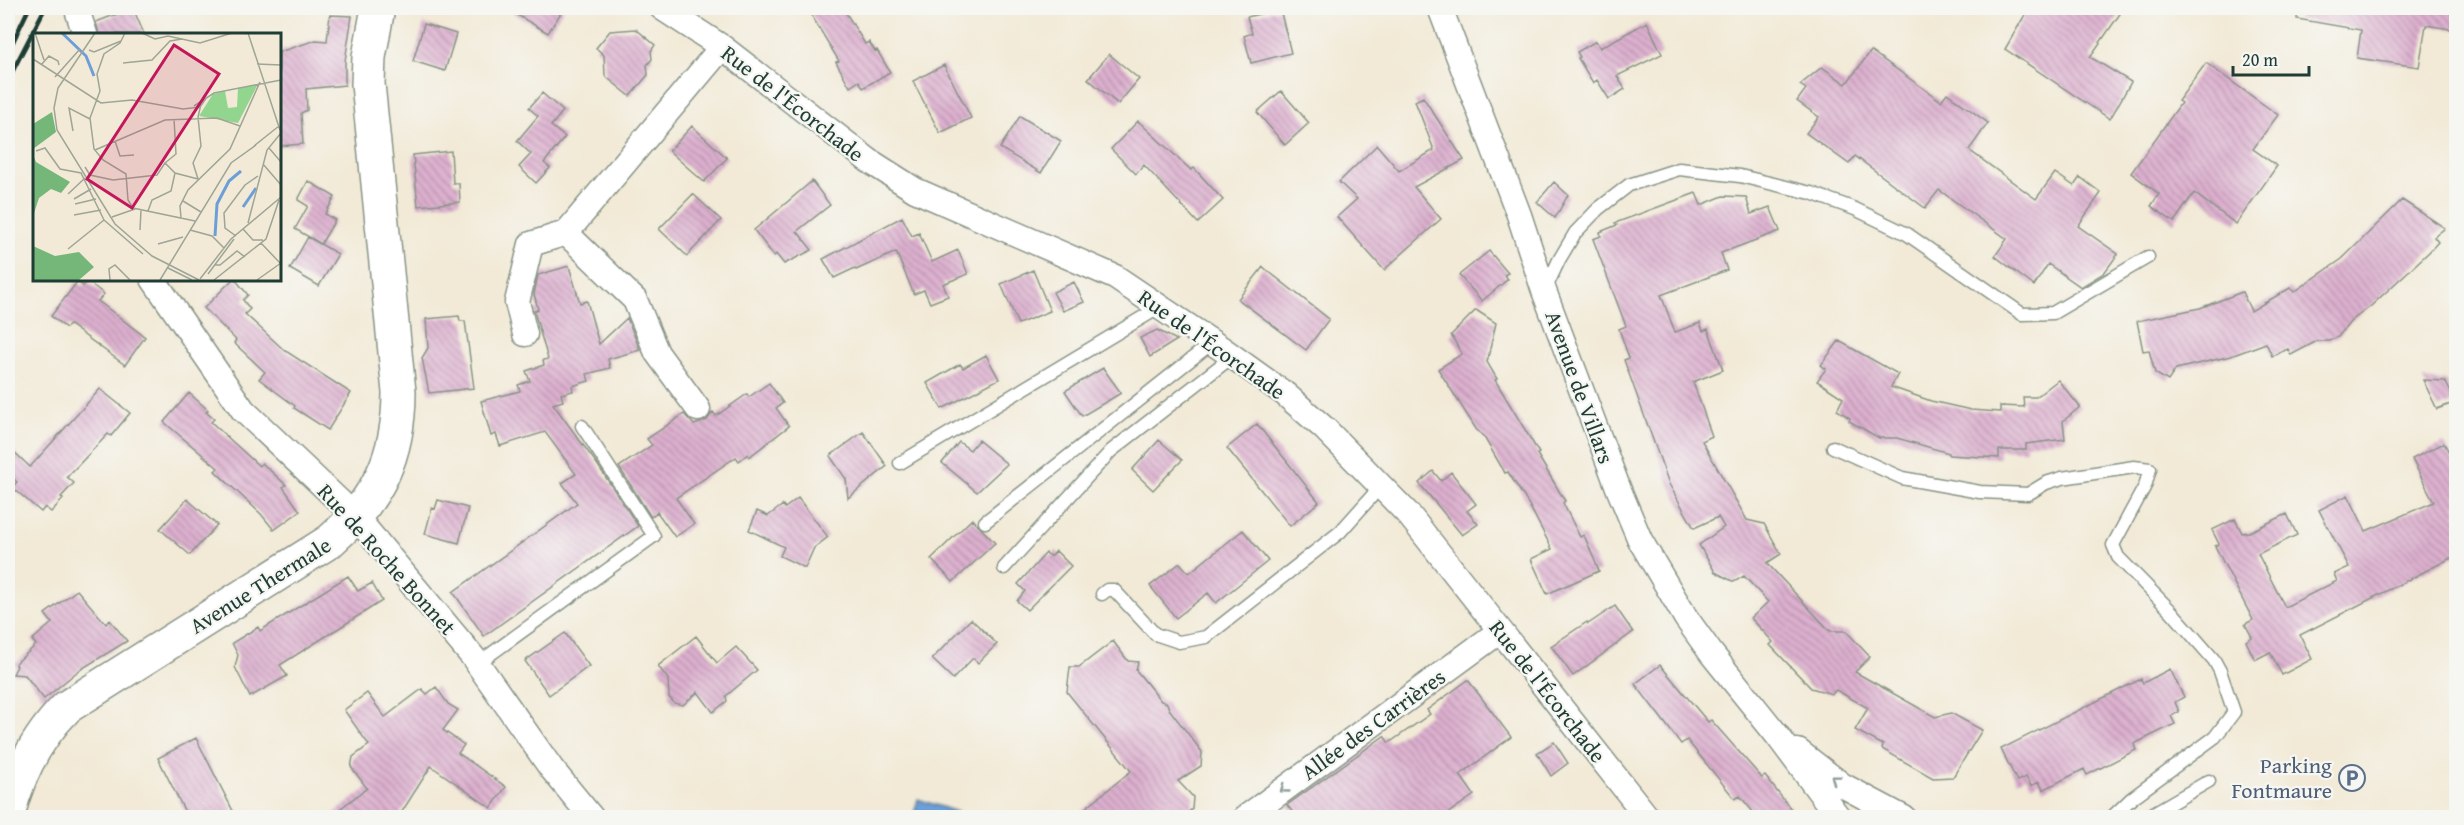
<svg xmlns="http://www.w3.org/2000/svg" width="2464" height="825" font-family="'Gentium Book Plus',serif">
	<style>
		.water { fill: url(#water-ripples); stroke: #466e86; stroke-width: 1.5 }
		.building { fill: url(#building-back-hatch) }
		.lines { fill: none; stroke-linecap: round; stroke-linejoin: round }
		.service-casing { stroke: #889486; stroke-width: 15 }
		.minor-casing { stroke: #889486; stroke-width: 27 }
		.secondary-casing { stroke: #889486; stroke-width: 36 }
		.service { stroke: #fff; stroke-width: 12 }
		.minor { stroke: #fff; stroke-width: 24 }
		.secondary { stroke: #fff; stroke-width: 33 }
		.rail { stroke: #1f3d34; stroke-width: 4.5 }
		.oneway { stroke: #8f9e9a }
		.labels { text-anchor: middle; dominant-baseline: central; stroke-width: 4.5; stroke-linejoin: round; paint-order: stroke }
		.street-label { font-size: 22px; fill: #1f3d34; stroke: #f6f6f2 }
		.service-label { font-size: 22px; fill: #4e5e75; stroke: #f6f6f2; text-anchor: end }
		.inset-river { fill: none; stroke: #6c9fd7; stroke-width: 3 }
		.inset-road { fill: none; stroke: #9ea596; stroke-width: 1.5 }
		.view { fill: #c2185b; fill-opacity: 0.15; stroke: #c2185b; stroke-width: 3 }
		.inset-edge { fill: none; stroke: #1f3d34; stroke-width: 3 }
	</style>
	<defs>
		<pattern id="water-ripples" width="26" height="14" patternUnits="userSpaceOnUse" patternTransform="scale(1.5)"><rect width="26" height="14" fill="#6c9fd7"/><path d="M2 4q2-2 4 0t4 0M15 11q2-2 4 0t4 0" fill="none" stroke="#5883af"/></pattern>
		<pattern id="building-back-hatch" width="6" height="6" patternUnits="userSpaceOnUse" patternTransform="scale(1.5)"><rect width="6" height="6" fill="#ddb0cf"/><path d="M-1 5l2 2M0 0l6 6M5-1l2 2" fill="none" stroke="#b390a9"/></pattern>
	</defs>
	<rect width="100%" height="100%" fill="#f6f6f2"/>
	<filter id="ink" filterUnits="userSpaceOnUse"><feTurbulence type="fractalNoise" baseFrequency=".0167" numOctaves="2"/><feDisplacementMap in="SourceGraphic" scale="12" xChannelSelector="R" yChannelSelector="G"/><feConvolveMatrix kernelMatrix="1 2 1 2 8 2 1 2 1" color-interpolation-filters="sRGB"/></filter>
	<filter id="wash" filterUnits="userSpaceOnUse"><feTurbulence type="fractalNoise" baseFrequency=".008" numOctaves="4" result="noise"/><feDisplacementMap in="SourceGraphic" scale="24" xChannelSelector="R" yChannelSelector="G"/><feGaussianBlur stdDeviation="1.35" result="paint"/><feColorMatrix in="noise" values="0 0 0 0 0 0 0 0 0 0 0 0 0 0 0 0 0 1.4 0 .05"/><feComposite in="paint" operator="in"/></filter>
	<g filter="url(#wash)">
		<rect width="100%" height="100%" fill="#f2ead7"/>
		<!-- water -->
		<path class="water" d="M918,799L957,812L955,817H913Z"/>
		<g id="blocks">
			<!-- building -->
			<path class="building" d="M133,8L144,34H99L96,22Z
				M505,8H564L548,33Z
				M807,8H843L865,44L869,42L875,51L877,50L890,72L863,88L859,81L850,87L836,62L839,61Z
				M2029,8H2124L2090,57L2131,82L2110,119L2005,49Z
				M2298,8H2457V30L2426,25L2419,67L2357,58L2361,30L2297,19Z
				M1280,9L1291,53L1251,63L1244,36L1252,33L1247,17Z
				M330,15L352,16L345,61V85L306,89L307,110L301,113L303,144L279,146V52L316,40L327,41Z
				M1647,22L1662,54L1617,76L1625,89L1609,99L1597,80L1593,83L1578,58L1580,57L1577,52L1596,41L1600,48Z
				M424,24L456,34L445,71L413,61Z
				M636,29L655,45L651,51L652,59L647,65L648,75L630,96L605,76L604,55L596,48L610,31Z
				M1871,51L1941,101L1947,93L1988,123L1969,150L2036,199L2055,173L2074,186L2080,177L2101,193L2078,226L2118,254L2104,273L2081,287L2048,264L2034,286L1995,256L2007,239L1939,190L1925,208L1855,156L1849,164L1806,133L1819,117L1797,101L1806,89L1800,85L1822,67L1846,84Z
				M1109,54L1139,79L1118,104L1088,79Z
				M2206,63L2278,115L2253,149L2277,166L2236,224L2194,193L2174,222L2151,206L2159,194L2131,173L2181,103L2178,101Z
				M944,65L971,118L940,133L913,81Z
				M1281,91L1309,123L1285,145L1257,112Z
				M542,93L563,111L551,126L565,137L544,163L550,168L536,183L519,167L531,154L517,141L538,116L529,108Z
				M1423,97L1464,160L1414,187L1441,219L1384,270L1337,217L1357,199L1339,182L1377,145L1399,171L1434,150L1415,101Z
				M1020,116L1061,141L1041,173L1000,148Z
				M1138,121L1191,170L1194,168L1223,200L1198,223L1144,165L1136,174L1111,149Z
				M692,126L727,158L704,182L669,151Z
				M451,151L453,183H459L460,202L418,206L413,155Z
				M308,181L335,197L325,214L335,220L321,244L295,229L308,206L298,200Z
				M812,181L830,205L797,231L812,250L784,264L776,254L774,256L754,230Z
				M1554,182L1568,195L1555,218L1537,202Z
				M1696,193L1701,205L1723,196L1746,197L1751,214L1770,207L1780,231L1721,253L1727,270L1661,295L1675,332L1700,323L1703,331L1708,329L1723,370L1693,382L1712,436L1702,441L1747,520L1764,524L1781,554L1767,563L1830,631H1846L1870,657L1855,672L1935,717L1951,713L1982,730L1953,777L1933,778L1882,749L1883,745L1855,730L1868,708L1836,690L1832,694L1811,688L1770,645L1773,642L1751,618L1768,602L1744,576L1734,582L1715,572L1699,545L1724,527L1718,517L1694,528L1669,484L1624,360L1629,358L1619,329L1626,326L1593,239L1601,236L1600,232L1617,225L1615,223Z
				M693,194L721,220L687,256L659,229Z
				M2402,200L2445,228L2434,237L2438,242L2429,252L2371,306L2351,321L2338,337L2329,341H2317L2291,355L2288,349L2272,356L2266,343L2231,356L2176,369L2168,381L2155,373L2149,350L2143,351L2137,321L2200,308L2242,292L2251,311L2290,288L2294,292L2342,259Z
				M902,217L912,236L919,233L932,262L958,250L968,274L943,284L948,296L930,303L924,290L914,294L896,252L856,270L855,268L834,278L823,259Z
				M308,237L338,254L319,286L290,269Z
				M1489,251L1508,273L1504,275L1508,279L1482,301L1459,275Z
				M569,266L580,303L587,301L599,344L627,318L640,350L608,359L610,368L587,374L589,381L572,386L573,391L561,394L563,401L553,404L597,464L638,526L484,636L453,592L577,503L562,483L576,474L545,432L500,446L496,434L491,436L481,401L520,391L518,385L530,381L526,371L544,365L543,360L548,359L534,311L538,309L534,294L538,275Z
				M1263,267L1329,319L1306,350L1238,299Z
				M1033,270L1050,311L1018,324L1001,284Z
				M233,279H235L248,295L243,300L250,309L245,314L284,350L351,393L328,430L294,408L295,406L259,379L265,372L234,343L236,340L204,308Z
				M87,281L104,294L98,301L145,337L125,365L70,325L66,328L51,316L77,282L83,286Z
				M1074,282L1084,302L1063,311L1053,292Z
				M1476,310L1496,323L1487,362L1497,379L1495,380L1539,453L1537,454L1565,501L1563,503L1580,537L1584,535L1599,571L1547,594L1531,559L1552,549L1529,505L1508,472L1505,473L1484,437L1476,429L1438,369L1462,354L1451,335Z
				M459,316L460,321H465L474,388L429,393L422,358L428,348L426,319Z
				M1157,330L1177,340L1150,357L1140,338Z
				M1839,341L1898,374L1891,387L1931,401L1971,410L2000,412V406L2024,407L2023,397H2036L2058,380L2080,407L2063,421L2065,439L2026,444V450H1999V458L1949,455V453L1897,438H1879L1849,421L1850,418L1837,410L1843,398L1817,381L1826,369L1821,365Z
				M986,355L999,379L942,409L927,383L960,364L963,368Z
				M1103,368L1121,393L1082,416L1065,391Z
				M2423,380L2445,381L2456,402L2437,409Z
				M769,383L783,403L776,408L789,426L749,457L748,454L739,461L736,457L676,498L694,524L675,537L657,512L651,517L619,467L652,445L647,439L684,414L694,425L700,423L707,420L713,412L716,416L747,394L749,397Z
				M100,389L130,413L111,436L108,434L67,477L74,483L61,497L63,499L51,512L45,507L41,512L12,487L17,482L8,473V446L30,467Z
				M189,393L208,410L206,412L214,419L211,422L259,466L262,463L286,485L283,487L300,511L274,530L261,514L215,471L218,468L164,422Z
				M1257,424L1319,502L1290,526L1227,448Z
				M863,432L887,466L848,498L846,479L830,456Z
				M978,440L1007,464L977,492L942,463L959,442L970,450Z
				M1159,440L1182,460L1153,490L1132,470Z
				M2444,443L2457,467V555L2300,635L2312,659L2282,675L2270,652L2255,660L2246,641L2252,637L2245,624L2253,620L2215,546L2219,544L2212,530L2235,519L2242,533L2249,532L2287,514L2297,535L2258,554L2285,607L2337,581L2334,574L2349,567L2319,510L2348,495L2366,531L2434,502L2412,459Z
				M1433,471L1441,481L1451,472L1476,504L1467,511L1478,524L1462,535L1419,483Z
				M798,498L828,537L814,548L805,568L780,556L784,547L749,530L757,511L768,516L783,505L785,508Z
				M187,499L217,525L190,555L160,529Z
				M438,500L468,508L459,543L425,534L432,508L435,509Z
				M972,519L995,543L953,582L931,559Z
				M1243,530L1268,561L1216,603L1208,593L1176,618L1150,586L1180,563L1189,573Z
				M1056,551L1071,566L1027,610L1017,601L1025,591L1018,584L1046,553L1051,557Z
				M348,576L358,591L372,583L382,601L280,665L287,676L250,697L235,667L238,655L232,643L258,627L260,631Z
				M77,590L106,624L110,620L127,641L78,671L44,699L25,675L13,674L17,666L15,664L36,645L32,640L52,623L45,614Z
				M1615,606L1633,632L1573,676L1551,646L1587,622L1588,624Z
				M971,619L997,644L978,663L973,658L953,679L932,659Z
				M565,633L589,666L549,695L525,661Z
				M696,636L717,663L736,647L757,670L726,696L727,701L713,712L698,692L683,705L674,703L669,697L668,679L658,666Z
				M1113,641L1128,661L1138,662L1136,670L1161,701L1167,703L1169,709L1202,752L1201,766L1178,781L1193,797L1192,809L1181,818H1073L1131,771L1067,692L1070,667H1079Z
				M1660,665L1708,722L1711,720L1762,778L1765,776L1798,818H1758L1740,796L1735,799L1687,740L1681,744L1635,684Z
				M2170,669L2184,697L2175,702L2179,712L2171,716L2175,724L2134,744L2136,750L2087,775L2084,769L2043,790L2039,782L2031,786L2026,777L2017,781L2001,749L2141,679L2143,683Z
				M1468,680L1511,737L1460,775L1474,795L1441,818H1297L1287,805L1384,736L1389,743L1430,714L1427,710Z
				M436,687L448,704L458,710L443,730L464,745L458,753L506,787L491,808L431,766L398,818H328L367,788L351,767L353,757L369,745L344,710L367,693L385,717L422,689L427,694Z
				M196,738L233,811L220,818H188L158,758Z
				M1554,742L1568,763L1551,776L1537,753Z"/>
		</g>
	</g>
	<g filter="url(#ink)">
		<use href="#blocks" fill-opacity="0" stroke="#889486" stroke-width="1.5"/>
		<g class="lines">
			<defs>
				<path id="service" d="M1545,290L1559,260L1575,233L1598,209L1629,185L1679,169L1740,176L1811,193L1855,209L1907,234L2022,314L2053,313L2148,257
					M1833,447L1902,478L1980,492L2028,494L2046,483L2062,478L2134,467L2150,469L2145,486L2113,545L2118,557L2172,612L2214,660L2220,671L2234,712L2215,737L2132,798L2111,818
					M900,463L1160,307
					M985,522L1213,342
					M1004,568L1111,451L1233,356
					M1102,594L1107,590H1114L1155,634L1179,642L1206,637L1340,532L1381,486
					M477,664L654,536L582,426
					M2145,818L2209,781"/>
				<path id="minor" d="M80,8L78,13L85,34
					M662,8L722,47L868,160L915,190L1115,277L1225,351L1285,394L1325,429L1409,515L1648,818
					M1440,8L1519,215L1544,291L1619,490L1640,540L1686,618L1711,653L1777,735L1839,818
					M153,279L243,410L356,517L473,657L551,768L592,818
					M525,334L517,302L531,244L566,233
					M698,409L657,353L635,300L566,233L722,47
					M1798,751L1842,785L1904,818
					M1245,818L1500,631"/>
				<path id="secondary" d="M8,815C18,774 37,737 67,707L330,541C378,499 399,456 399,392L368,84L369,57L378,8"/>
			</defs>
			<!-- service casing -->
			<use href="#service" class="service-casing"/>
			<!-- minor casing -->
			<use href="#minor" class="minor-casing"/>
			<!-- secondary casing -->
			<use href="#secondary" class="secondary-casing"/>
			<!-- service -->
			<use href="#service" class="service"/>
			<!-- minor -->
			<use href="#minor" class="minor"/>
			<!-- secondary -->
			<use href="#secondary" class="secondary"/>
			<!-- rail -->
			<path class="rail" d="M8,52L29,8
				M8,80L45,8"/>
		</g>
		<!-- one-way arrows -->
		<defs><path id="oneway-chevron" d="M-2-3.5L2.5 0L-2 3.5" fill="none" stroke-width="1.6" stroke-linecap="round" stroke-linejoin="round" transform="scale(1.5)"/></defs>
		<g class="oneway">
			<use href="#oneway-chevron" transform="translate(1835 779) rotate(-143)"/>
			<use href="#oneway-chevron" transform="translate(1284 789) rotate(144)"/>
		</g>
	</g>
	<!-- icons -->
	<defs>
		<symbol id="parking-ring" viewBox="-11 -11 22 22"><circle r="9.5" fill="#f6f6f2" stroke="#5c6f8a" stroke-width="1.5"/><path d="M-3.5-5.5H1a3.5 3.5 0 0 1 0 7H-1V5.5H-3.5ZM-1-3.4V-.6H.8a1.4 1.4 0 0 0 0-2.8Z" fill="#5c6f8a"/></symbol>
	</defs>
	<g fill-rule="evenodd">
		<use href="#parking-ring" x="2337" y="763" width="30" height="30"/>
	</g>
	<g class="labels">
		<!-- street labels -->
		<g class="street-label">
			<text transform="translate(793 103) rotate(38)">Rue de l'Écorchade</text>
			<text transform="translate(1212 344) rotate(35)">Rue de l'Écorchade</text>
			<text transform="translate(1580 387) rotate(70)">Avenue de Villars</text>
			<text transform="translate(387 559) rotate(48)">Rue de Roche Bonnet</text>
			<text transform="translate(260 585) rotate(-32)">Avenue Thermale</text>
			<text transform="translate(1548 691) rotate(52)">Rue de l'Écorchade</text>
			<text transform="translate(1373 724) rotate(-36)">Allée des Carrières</text>
		</g>
		<!-- service labels -->
		<g class="service-label">
			<text x="2332" y="765">Parking<tspan x="2332" dy="25">Fontmaure</tspan></text>
		</g>
	</g>
	<!-- overview -->
	<g transform="translate(33 33)">
		<rect width="248" height="248" fill="#f2ead7"/>
		<path d="M19,79L23,99L0,116V91ZM0,122L3,129L37,149L28,160L18,156L6,165L0,183ZM0,213L22,223L46,219L61,234L46,247H0Z" fill="#75b679"/>
		<path d="M225,51L205,90L166,83L180,61L192,58L195,75L204,74L205,55Z" fill="#92d58e"/>
		<path class="inset-river" d="M29,0L53,23L61,43M210,174L223,155M182,203L184,171L196,148L208,138"/>
		<path class="inset-road" d="M2,0L11,27M62,0L25,55L21,75L24,97L82,191L119,223L166,247M92,0L87,10L71,21L64,41L67,58L57,85L61,116L70,127L93,141L95,167L100,175L162,188M109,0L122,6L135,3L167,10L199,0M215,0L247,97M56,17L61,19L88,8M0,26L68,70L99,67L150,76L167,74L174,64M90,30L119,27L137,8L149,6M224,31L248,32M8,32L16,23L25,28L26,32M22,44L47,16M161,73L181,60L248,47M40,98L36,75L57,86M82,108L87,123L101,122M221,113L246,93M236,115L248,129M62,117L132,87L184,85L207,93M3,118L12,115L27,136L48,140L71,187M132,130L143,121L141,86M230,131L248,152M52,134L57,142L80,147L124,142L132,130L142,140L165,146M165,146L160,130L168,113L165,84L168,71M35,161L52,145M41,166L58,156M150,168L168,179M42,171L63,166M115,178L119,167L138,158L142,140M41,182L68,177M79,184L102,176M148,185L147,173L155,157L197,116L227,49M71,187L110,221M215,190L234,117L248,100M210,196L220,207H230M107,197L108,177M157,197L179,203L191,215M203,203L192,195L191,180L212,152L225,143M228,210L247,230M125,211L150,204M35,216L71,187M181,232H187L204,218L212,224M135,235L159,247M175,241L201,206M167,246L198,206L248,164M77,247L76,236L82,232L97,247M127,247L198,130L223,112M181,247L233,206L246,167M224,247L248,230"/>
		<path class="view" d="M141,12L186,41L99,175L54,146Z"/>
		<rect width="248" height="248" class="inset-edge"/>
	</g>
	<!-- margin -->
	<rect width="2464" height="825" fill="none" stroke="#f6f6f2" stroke-width="30"/>
	<!-- scale -->
	<path d="M2233 66v9h76v-9" fill="none" stroke="#1f3d34" stroke-width="3"/>
	<text x="2242" y="66" font-size="18" fill="#1f3d34" stroke="#f6f6f2" stroke-width="4.5" paint-order="stroke">20 m</text>
</svg>
